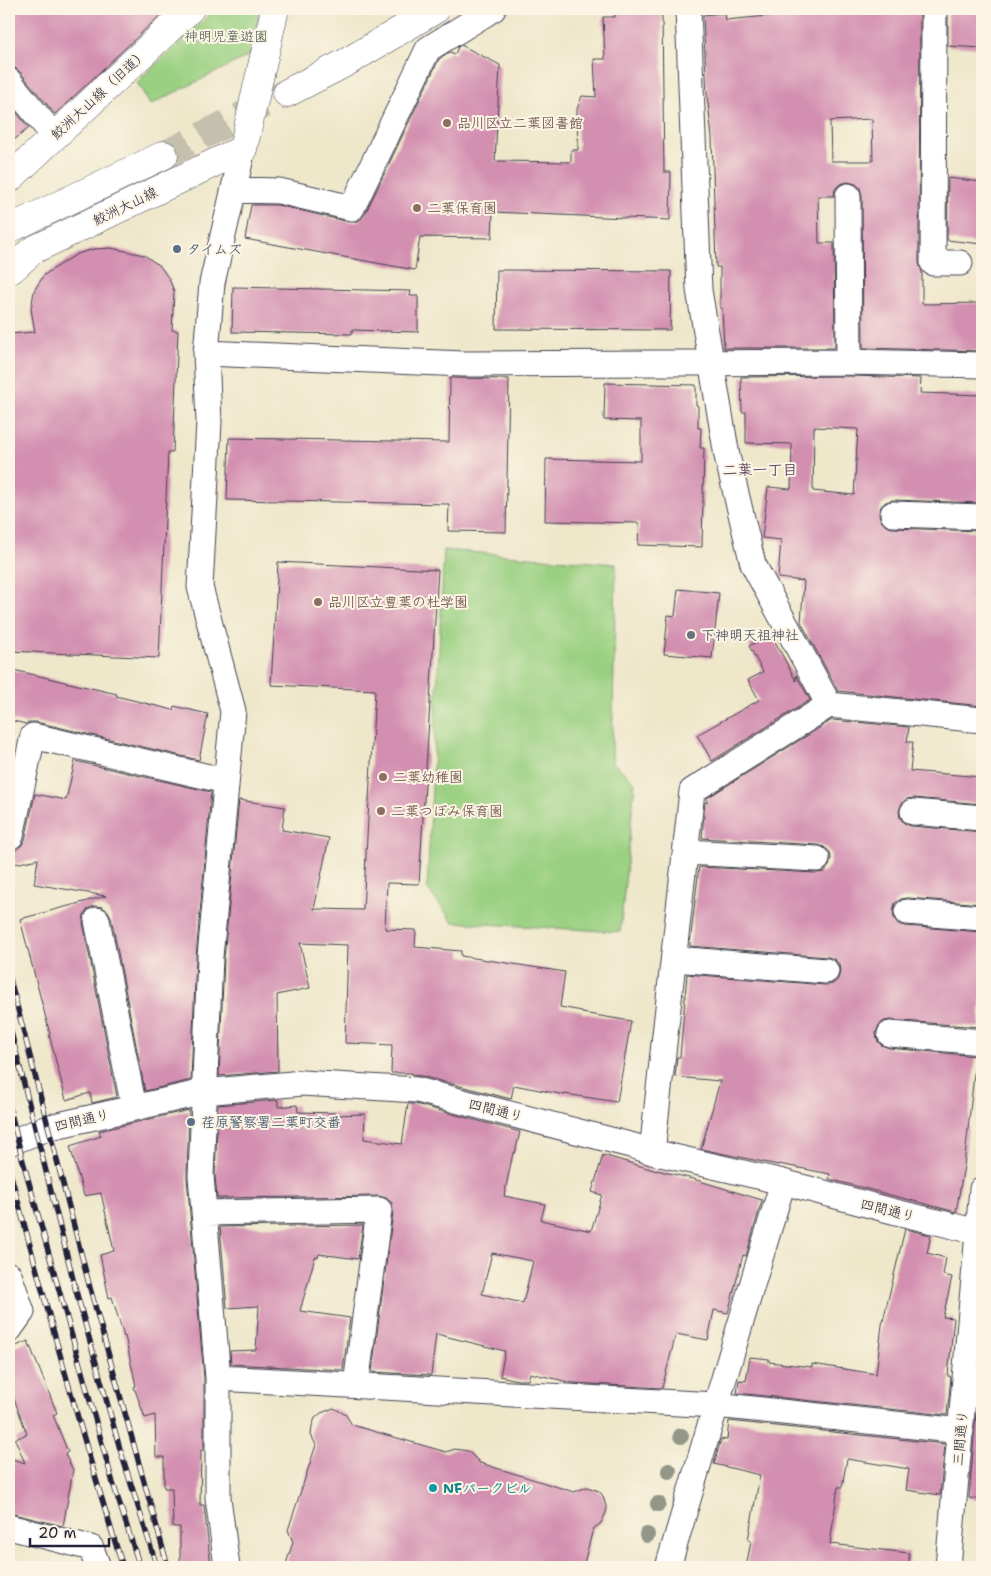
<svg xmlns="http://www.w3.org/2000/svg" width="991" height="1576" font-family="'Shantell Sans','Klee One',sans-serif">
	<style>
		.green { fill: #9ad081; stroke: #5e795e }
		.building { fill: #d38fb0; fill-rule: evenodd }
		.lines { fill: none; stroke-linecap: round; stroke-linejoin: round }
		.major-tunnel { stroke: #c5c0ad; stroke-width: 28; stroke-dasharray: 28 14; stroke-linecap: butt }
		.minor-casing { stroke: #414050; stroke-width: 27 }
		.major-casing { stroke: #414050; stroke-width: 29 }
		.minor { stroke: #fff; stroke-width: 25 }
		.major { stroke: #fff; stroke-width: 28 }
		.rail-casing { stroke: #22223b; stroke-width: 5.5 }
		.rail { stroke: #fcf5e5; stroke-width: 4; stroke-dasharray: 11; stroke-linecap: butt }
		.tree { fill: #929787 }
		.education-dot { fill: #8d6e63; stroke: #fcf5e5; stroke-width: 2 }
		.service-dot { fill: #5c6f8a; stroke: #fcf5e5; stroke-width: 2 }
		.worship-dot { fill: #6b7280; stroke: #fcf5e5; stroke-width: 2 }
		.culture-dot { fill: #0f9aa8; stroke: #fcf5e5; stroke-width: 2 }
		.labels { text-anchor: middle; dominant-baseline: central; stroke-width: 4; stroke-linejoin: round; paint-order: stroke }
		.park-label { font-size: 14px; fill: #465650; stroke: #fcf5e5 }
		.street-label { font-size: 14px; fill: #22223b; stroke: #fcf5e5 }
		.education-label { font-size: 14px; font-weight: bold; fill: #785e54; stroke: #fcf5e5; text-anchor: start }
		.service-label { font-size: 14px; font-weight: bold; fill: #4e5e75; stroke: #fcf5e5; text-anchor: start }
		.worship-label { font-size: 14px; font-weight: bold; fill: #5b616d; stroke: #fcf5e5; text-anchor: start }
		.culture-label { font-size: 14px; font-weight: bold; fill: #0d838f; stroke: #fcf5e5; text-anchor: start }
		.neighbourhood-label { font-size: 15px; font-weight: bold; fill: #604864; stroke: #fcf5e5 }
	</style>
	<rect width="100%" height="100%" fill="#fcf5e5"/>
	<filter id="ink" filterUnits="userSpaceOnUse"><feTurbulence type="fractalNoise" baseFrequency=".02" numOctaves="2"/><feDisplacementMap in="SourceGraphic" scale="10" xChannelSelector="R" yChannelSelector="G"/><feConvolveMatrix kernelMatrix="1 2 1 2 8 2 1 2 1" color-interpolation-filters="sRGB"/></filter>
	<filter id="wash" filterUnits="userSpaceOnUse"><feTurbulence type="fractalNoise" baseFrequency=".0096" numOctaves="4" result="noise"/><feDisplacementMap in="SourceGraphic" scale="20" xChannelSelector="R" yChannelSelector="G"/><feGaussianBlur stdDeviation="1.12" result="paint"/><feColorMatrix in="noise" values="0 0 0 0 0 0 0 0 0 0 0 0 0 0 0 0 0 1.4 0 .05"/><feComposite in="paint" operator="in"/></filter>
	<g filter="url(#wash)">
		<rect width="100%" height="100%" fill="#eee7ca"/>
		<!-- green -->
		<path class="green" d="M216,9H260L250,55L150,105L137,82Z
			M444,550L616,564L612,762L635,782L620,932L453,922L427,888Z"/>
		<g id="blocks">
			<!-- building -->
			<path class="building" d="M9,9H167L55,114L20,72L15,68L9,67Z
				M615,9H641L662,15L664,172H671L670,220L493,212L492,238L420,237L415,270L245,239L251,205H277L349,222H356L361,219L365,214L439,59L450,52L455,54L458,47L461,45L500,65L495,161L571,162V150H578L577,109L582,96L596,97L594,59H605L603,17H615Z
				M840,9H920L919,263L922,272V304L982,303V351L863,348L862,196L860,188L856,184L848,182L840,184L835,189L834,196H818L819,243H834L835,348H724L722,308H720V267H716L712,137L707,95L703,15L725,13L726,20L778,15V12ZM872,119L873,161H831L830,121Z
				M948,9L982,12V48L948,46Z
				M9,103L29,128L9,144Z
				M948,178L982,182V244L947,240Z
				M111,248L144,255L160,266L169,279L174,291L172,330L178,331L173,452H168L159,658L9,651V334L35,332L31,309L34,291L44,275L77,254L94,249Z
				M497,270L671,271L670,330L496,329Z
				M233,287L411,291L410,296H418V332L352,330V334L232,332Z
				M849,376L921,378L920,393L982,395V503L893,500L886,502L881,506L879,514L881,521L886,526L892,528L982,531V706L838,691L801,622L804,581L778,578L781,540L762,538L768,487L791,489L792,444L746,443V412H742L741,377ZM814,427L858,429L854,495L813,491Z
				M450,378L509,379L506,532L448,531L449,504L227,500L229,438L449,442Z
				M605,383L696,385V405L698,406V428H701L700,448H704L702,547L638,545L639,523L545,521L546,459L641,461V421L604,420Z
				M278,562L438,570L419,884L387,883L385,929L416,930L415,947L461,951V956L565,972L560,1007L582,1011V1013L631,1021L617,1102L565,1094V1095L514,1085L511,1099L421,1076L412,1075V1073H391L392,1045L345,1043L348,945L300,943L310,988L277,995L278,1071L219,1076L224,958L239,800L285,807L282,830L329,838L314,909L363,910L375,690L271,685Z
				M678,589L719,593L712,658L664,654L668,615L675,616Z
				M771,634L796,681V675L810,700L712,761L697,735L759,700L748,680L763,672L749,646Z
				M9,669L117,694L116,696L173,710L174,706L208,714L199,760L36,722H29L26,724L9,720Z
				M832,720L909,727L907,742H913L910,771L982,777V804L914,798L906,799L902,803L899,811L900,818L904,823L911,826L982,832V904L908,898L901,899L895,903L893,911L894,918L898,924L905,926L982,932V997L981,996L979,1027L891,1020L884,1021L879,1025L876,1033L877,1040L881,1045L889,1048L976,1056L964,1166L956,1212L829,1179L830,1174L779,1164L778,1165L701,1149L720,1081L675,1077L677,1057H680L687,974L825,985L833,984L838,979L840,972L839,964L834,959L828,957L690,946V944L699,867L816,873L824,872L829,866L831,859L830,852L824,847L818,845L702,838L705,802L707,803V798Z
				M75,761L211,792L196,956L191,1080L145,1091L111,917L108,911L102,907L94,906L88,909L84,915L83,923L117,1097L92,1103L90,1093L66,1100L49,1034H50L20,919L106,896L34,884L38,859L15,864L11,850H16L21,846L25,840L35,794L66,800Z
				M278,1100V1107L297,1105L298,1112L337,1113V1115L365,1114L364,1139L402,1144L408,1104H415L520,1132L515,1153H513L504,1196L545,1204L541,1220L591,1231L602,1195L592,1192L603,1155L657,1171V1170L693,1179L762,1200L746,1256L743,1255L728,1313L714,1310L708,1340L676,1334L662,1388L573,1383L530,1373L528,1380H517L500,1376L505,1351L436,1334L431,1375L372,1372L393,1212L392,1203L386,1198L379,1196L217,1198L215,1176L218,1105ZM492,1253L533,1261L523,1303L482,1294Z
				M189,1110L187,1177L204,1379V1450H201L200,1505H204L211,1567H180V1527H173L172,1488H164V1457H156L155,1415L145,1418L134,1387L136,1386L125,1336L124,1337L112,1297L109,1298L100,1255L114,1251L101,1193L84,1196L70,1146L101,1136L99,1131Z
				M363,1225L358,1259L319,1254L318,1257H315L300,1311L350,1318L343,1370L231,1364L230,1351L256,1350L259,1306L227,1308L220,1227Z
				M905,1229L931,1235L927,1253L946,1258L943,1275L952,1277L943,1317L954,1318L948,1376L951,1377L947,1415L737,1393L739,1380L746,1381L750,1357L769,1359V1362L812,1367V1364L876,1374L882,1325Z
				M28,1341L57,1413L53,1415L68,1452L65,1454L73,1470L63,1526L9,1513V1458L25,1463L15,1439L27,1434L9,1385V1349Z
				M979,1379L982,1380V1500L969,1498Z
				M334,1408L346,1415L352,1425L446,1452L455,1449L468,1451L480,1463L574,1492L587,1487L599,1491L603,1496L607,1510L601,1523L593,1529L583,1567H285L293,1542L288,1530L316,1445L311,1435L312,1426L315,1418L321,1413Z
				M729,1421L945,1444L940,1495L906,1490L909,1469L847,1459L842,1487H838L830,1544L909,1553V1567H746L751,1541L748,1540L760,1475L714,1464L721,1439L727,1440Z"/>
		</g>
	</g>
	<g filter="url(#ink)">
		<use href="#blocks" fill-opacity="0" stroke="#414050" stroke-width="1"/>
		<g class="lines">
			<!-- major-tunnel -->
			<path class="major-tunnel" d="M164,155L287,93"/>
			<defs>
				<path id="minor" d="M934,9L933,263H960
					M9,81L54,136
					M234,190L279,191L352,208L428,49L493,9
					M848,196L849,362
					M206,353L464,364L849,362L982,365
					M893,514L982,517
					M829,705L982,720
					M913,812L982,818
					M11,836L33,736L226,781
					M686,852L817,859
					M907,912L982,918
					M97,920L134,1108
					M674,959L826,971
					M890,1034L982,1042
					M9,1143L50,1127L204,1092L302,1083L417,1090L634,1146L652,1152L783,1182L896,1212L982,1233
					M652,1152L692,791L829,705L753,564L727,456L699,290L688,9
					M204,1213L379,1210L356,1385
					M9,1275L22,1312L9,1330
					M218,1378L716,1405L961,1431
					M9,1527L91,1548L98,1567
					M227,1567L218,1498V1378L201,1176L210,957L233,711L200,587L209,422L206,353L212,283L243,149
					M668,1567L716,1405L783,1182
					M948,1567L982,1189"/>
				<path id="major" d="M287,93L347,62L436,9
					M9,179L190,9
					M11,228L164,155
					M12,269L33,250L243,149L275,9"/>
			</defs>
			<!-- minor casing -->
			<use href="#minor" class="minor-casing"/>
			<!-- major casing -->
			<use href="#major" class="major-casing"/>
			<!-- minor -->
			<use href="#minor" class="minor"/>
			<!-- major -->
			<use href="#major" class="major"/>
			<defs>
				<path id="rail" d="M9,9H11
					M9,975L90,1288L168,1567
					M9,1024L76,1291L120,1449L157,1567
					M9,1105L21,1154L113,1483L140,1567
					M9,1168C45,1301 81,1435 123,1567"/>
			</defs>
			<!-- rail casing -->
			<use href="#rail" class="rail-casing"/>
			<!-- rail -->
			<use href="#rail" class="rail"/>
		</g>
		<!-- trees -->
		<g class="tree">
			<circle cx="681" cy="1436" r="8"/>
			<circle cx="669" cy="1471" r="8"/>
			<circle cx="658" cy="1504" r="8"/>
			<circle cx="647" cy="1535" r="8"/>
		</g>
	</g>
	<!-- markers -->
	<g class="education-dot">
		<circle cx="447" cy="123" r="5"/>
		<circle cx="417" cy="208" r="5"/>
		<circle cx="318" cy="602" r="5"/>
		<circle cx="383" cy="777" r="5"/>
		<circle cx="381" cy="811" r="5"/>
	</g>
	<g class="service-dot">
		<circle cx="177" cy="249" r="5"/>
		<circle cx="191" cy="1122" r="5"/>
	</g>
	<circle class="worship-dot" cx="691" cy="635" r="5"/>
	<circle class="culture-dot" cx="433" cy="1488" r="5"/>
	<g class="labels">
		<!-- park labels -->
		<g class="park-label">
			<text x="226" y="36">神明児童遊園</text>
		</g>
		<!-- street labels -->
		<g class="street-label">
			<text transform="translate(99 94) rotate(-43)">鮫洲大山線（旧道）</text>
			<text transform="translate(125 206) rotate(-26)">鮫洲大山線</text>
			<text transform="translate(496 1110) rotate(14)">四間通り</text>
			<text transform="translate(82 1120) rotate(-13)">四間通り</text>
			<text transform="translate(888 1210) rotate(14)">四間通り</text>
			<text transform="translate(960 1438) rotate(-85)">三間通り</text>
		</g>
		<!-- education labels -->
		<g class="education-label">
			<text x="457" y="123">品川区立二葉図書館</text>
			<text x="427" y="208">二葉保育園</text>
			<text x="328" y="602">品川区立豊葉の杜学園</text>
			<text x="393" y="777">二葉幼稚園</text>
			<text x="391" y="811">二葉つぼみ保育園</text>
		</g>
		<!-- service labels -->
		<g class="service-label">
			<text x="187" y="249">タイムズ</text>
			<text x="201" y="1122">荏原警察署二葉町交番</text>
		</g>
		<!-- worship labels -->
		<g class="worship-label">
			<text x="701" y="635">下神明天祖神社</text>
		</g>
		<!-- culture labels -->
		<g class="culture-label">
			<text x="443" y="1488">NFパークビル</text>
		</g>
		<!-- neighbourhood labels -->
		<g class="neighbourhood-label">
			<text x="760" y="470">二葉一丁目</text>
		</g>
	</g>
	<!-- margin -->
	<rect width="991" height="1576" fill="none" stroke="#fcf5e5" stroke-width="30"/>
	<!-- scale -->
	<path d="M30 1538v8h79v-8" fill="none" stroke="#22223b" stroke-width="2.5"/>
	<text x="38" y="1538" font-size="15" fill="#22223b" stroke="#fcf5e5" stroke-width="4" paint-order="stroke">20 m</text>
</svg>
